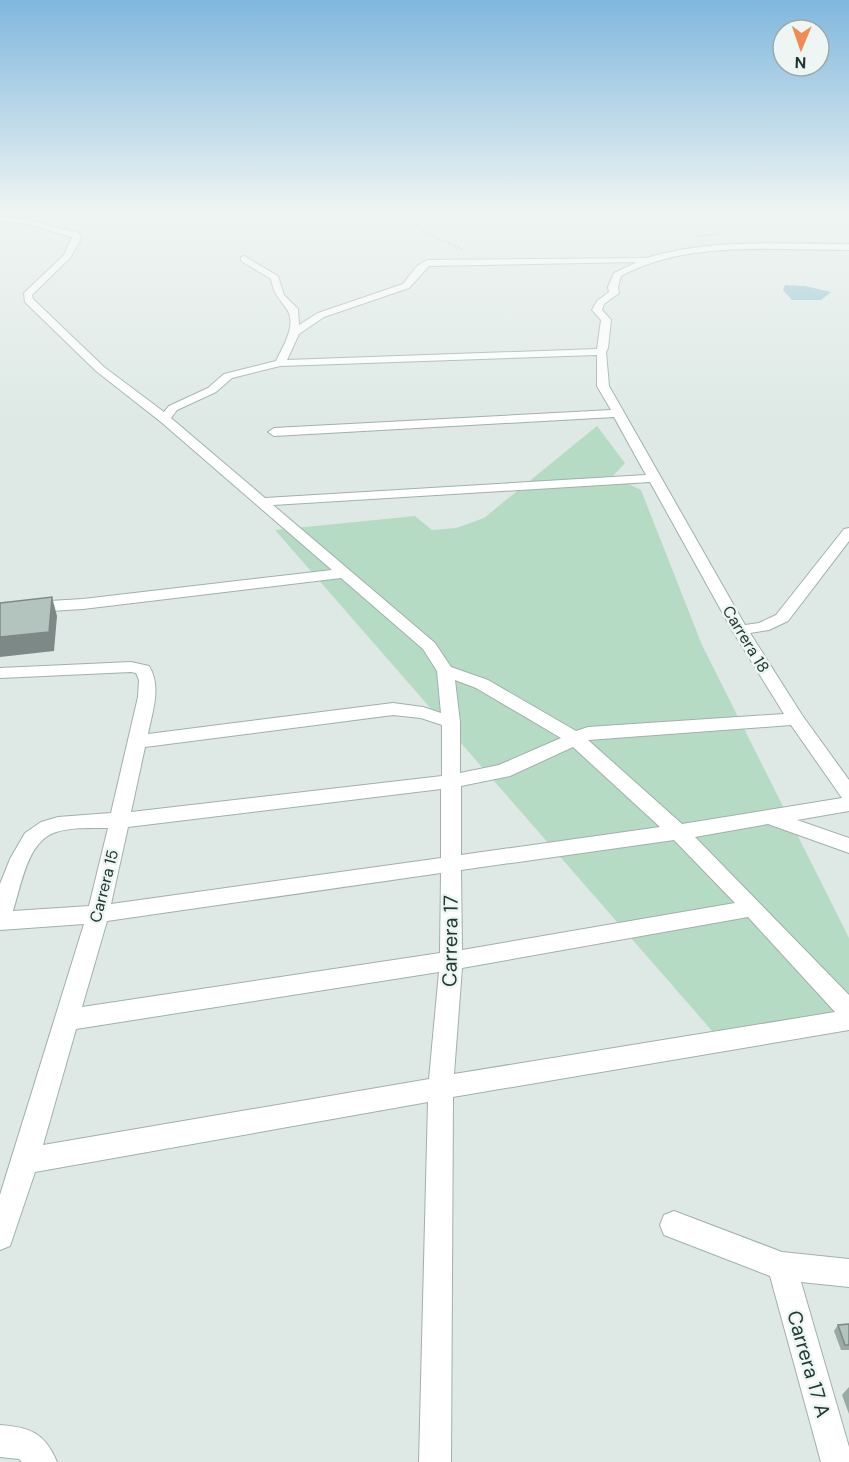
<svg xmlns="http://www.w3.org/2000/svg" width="849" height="1462" font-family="'DM Sans',sans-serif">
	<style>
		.green { fill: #b6dbc4 }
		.water { fill: #85bccf }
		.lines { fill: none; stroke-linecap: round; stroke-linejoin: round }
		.minor-casing { stroke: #a1b0ac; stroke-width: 2 }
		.path { stroke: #7eada3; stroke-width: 1.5; stroke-dasharray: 1.5 2; stroke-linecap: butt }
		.minor { fill: #fff; fill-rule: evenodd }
		.wall { fill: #9aa9a4 }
		.shaded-wall { fill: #7d8986 }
		.building { fill: #b3c4bf; stroke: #7d8986; stroke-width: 1.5 }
		.labels { text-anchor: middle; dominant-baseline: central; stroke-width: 5; stroke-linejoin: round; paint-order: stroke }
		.street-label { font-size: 16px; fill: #203834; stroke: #eef6f3 }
		.near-street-label { font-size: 20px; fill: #203834; stroke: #eef6f3 }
	</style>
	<rect width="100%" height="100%" fill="#dee9e5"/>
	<!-- green -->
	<path class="green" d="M0,213H326L337,220L0,217Z
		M597,426L625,463L613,476L641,490L702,645L849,938V1019L720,1040L275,530L415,516L432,530L456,528L484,518Z"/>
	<!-- water -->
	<path class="water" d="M785,285L805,286L831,292L821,300H792L783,290Z"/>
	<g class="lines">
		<defs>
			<path id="minor" d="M0,217L27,220L79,233L81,239L70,258L32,295L33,299L104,367L164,412L169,406L208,388L224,374L276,361C283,346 298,324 286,308C277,295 275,296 271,279L241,261V257L244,256L278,276L284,295L298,309L299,325L318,313L403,284L417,266L427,260L646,258C711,238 783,244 849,244V250C775,250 687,240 621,276L618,287L619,293L604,304L602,310L611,320L608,348L606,352L609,386L745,625L759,623L776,615L844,529L849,528V541L788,621L769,630L750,633L802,715L849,780V811L797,820L849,838V853L768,824L695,837L849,995V1030L453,1097L451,1462H419L428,1102L35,1172L10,1246L0,1250V1195L84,924L0,930V884L10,859L25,833L41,822L58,817L111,813L138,697L139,680L136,673L131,672L0,678V668L131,662L149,666C162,687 152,712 148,734L393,703L423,707L441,713L437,671L423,649L341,578L83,609L0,614V604L83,599L332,570L161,422L96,371L25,302L24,293L64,255L72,237L27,224L0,221ZM637,262L614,273L608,287L609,292L597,301L592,310L601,320L597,349L287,360L299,334L324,317L409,288L429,266ZM597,355V386L611,410L274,428L268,432L274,436L614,417L646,475L265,498L171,418L177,410L216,392L232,378L280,366ZM650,482L732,630L784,714L588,727L576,731L488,680L451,667L435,643L273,505ZM455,680L476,688L561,738L499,765L460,773V722ZM393,715L421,718L442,725V776L131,812L145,747ZM791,725L842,798L682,824L588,740ZM573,747L660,827L461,855V786L510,776ZM441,789V858L111,904L128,827ZM108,828L89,906L13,911C21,886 27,841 56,832C72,827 91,828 108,828ZM674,840L735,903L462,950L461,870ZM441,873L440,953L82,1007L107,921ZM748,917L835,1012L454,1074L462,968ZM439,972L429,1079L43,1145L76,1029Z
				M674,1211L782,1252L849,1259V1287L801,1282L849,1447V1462H821L770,1276L664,1235L660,1225L664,1215Z
				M0,1425C30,1427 45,1433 57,1462H22L19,1459L0,1457Z"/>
		</defs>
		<!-- minor casing -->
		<use href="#minor" class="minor-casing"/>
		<!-- path -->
		<path class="path" d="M379,213L410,219L427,233L462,249
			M697,236L722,234"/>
		<!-- minor -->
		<use href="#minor" class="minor"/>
	</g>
	<!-- wall -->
	<path class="wall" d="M849,1324V1350H841L834,1331L838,1325Z
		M849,1387V1414L842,1395Z"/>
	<!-- shaded-wall -->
	<path class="shaded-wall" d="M52,597L57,616L54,651L0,657V637Z"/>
	<!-- building -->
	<path class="building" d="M52,597L49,632L0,637V603Z
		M849,1324V1345H845L838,1325Z"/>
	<!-- sky -->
	<linearGradient id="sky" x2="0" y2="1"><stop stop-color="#80b7de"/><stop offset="0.51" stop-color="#f0f5f3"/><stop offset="1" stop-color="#f0f5f3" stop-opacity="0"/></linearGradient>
	<rect width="849" height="418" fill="url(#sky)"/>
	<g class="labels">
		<!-- street labels -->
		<g class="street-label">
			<text transform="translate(746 639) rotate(59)">Carrera 18</text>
			<text transform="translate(104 886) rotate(-76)">Carrera 15</text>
		</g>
		<!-- near-street labels -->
		<g class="near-street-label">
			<text transform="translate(450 941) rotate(-89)">Carrera 17</text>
			<text transform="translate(809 1364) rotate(74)">Carrera 17 A</text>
		</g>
	</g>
	<!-- north arrow -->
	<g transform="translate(801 48) rotate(182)"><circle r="28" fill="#eef6f3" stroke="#9caaa7" stroke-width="1.5"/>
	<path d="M0-4.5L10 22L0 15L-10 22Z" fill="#f08b55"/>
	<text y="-9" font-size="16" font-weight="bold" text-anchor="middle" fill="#203834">N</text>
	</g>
</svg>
